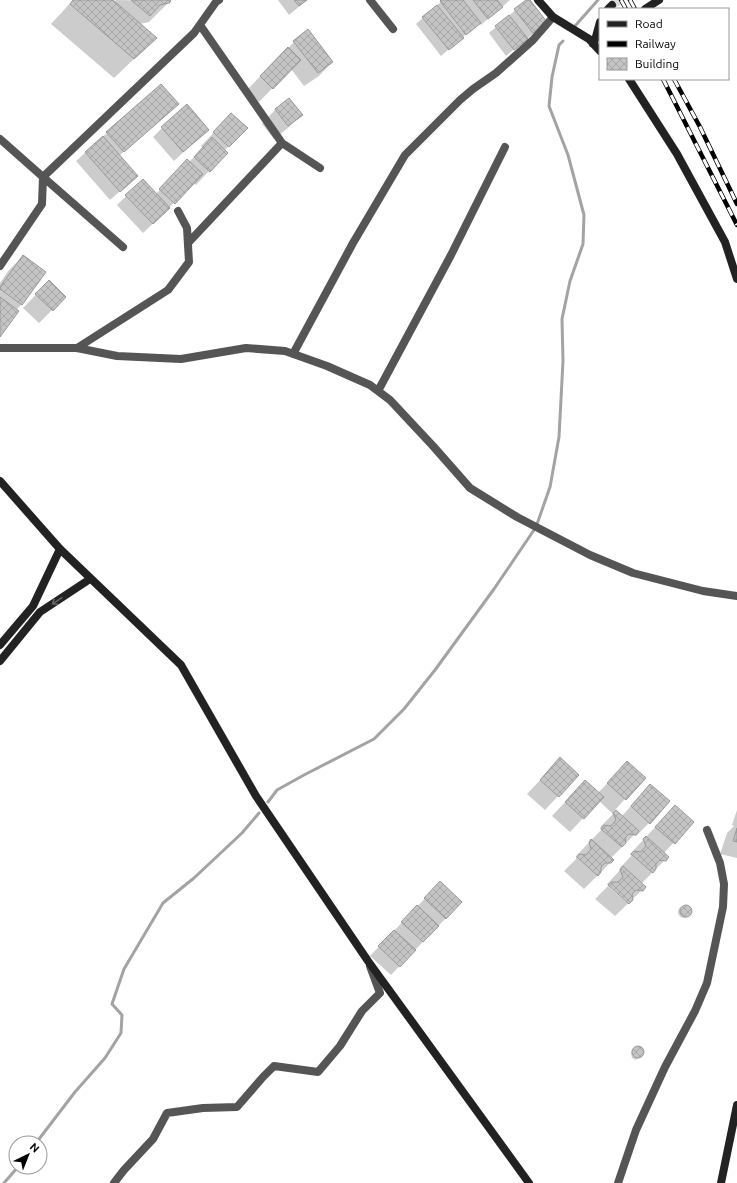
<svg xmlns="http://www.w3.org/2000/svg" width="737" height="1183" font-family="Ubuntu,sans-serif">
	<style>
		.shadow { fill: #0003; fill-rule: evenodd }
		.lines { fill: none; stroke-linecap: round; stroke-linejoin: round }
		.stream { stroke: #a3a3a3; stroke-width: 3 }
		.building { fill: url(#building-cross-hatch); stroke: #999 }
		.secondary-tunnel { stroke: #d9d9d9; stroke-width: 8; stroke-dasharray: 8 4; stroke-linecap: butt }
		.street { stroke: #555; stroke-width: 8 }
		.secondary { stroke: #222; stroke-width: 8 }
		.rail-casing { stroke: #000; stroke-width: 4.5 }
		.rail { stroke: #fff; stroke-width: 3; stroke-dasharray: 9; stroke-linecap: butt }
		.oneway { stroke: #646464 }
	</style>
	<defs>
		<pattern id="building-cross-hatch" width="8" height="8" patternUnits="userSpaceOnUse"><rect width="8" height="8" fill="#c4c4c4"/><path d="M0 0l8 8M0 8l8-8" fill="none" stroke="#a7a7a7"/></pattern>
	</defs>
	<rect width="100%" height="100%" fill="#fff"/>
	<!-- shadow -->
	<path class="shadow" d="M73,0H111L114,3L116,0L170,1L149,22L140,24L156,38L114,78L51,24Z
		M278,0H307L289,15Z
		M443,0H510L481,25L479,23L441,56L416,24Z
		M527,0H529L539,29L506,56L489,33Z
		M308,31L332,62L319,76L304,86L291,69L259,102L247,90L294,42Z
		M289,99L301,115L288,128L274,139L262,124L275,110Z
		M178,104L119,156L137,176L110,200L76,161L107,133Z
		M162,128L208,129L174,161L153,137Z
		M218,128H246L224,151L227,153L209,171L196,185L193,183L165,212L143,233L117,205L126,196L156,194L178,170L189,162L203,148L201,146Z
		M23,256L22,304L16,310L0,335V283L9,270Z
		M49,281L52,310L39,323L23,308Z
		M560,759L558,796L545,810L527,794Z
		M627,762L644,778L615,810L622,816L637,799L649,823L636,836L634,835L611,858L610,863L584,889L564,871L576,859V856L578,854L601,830L600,828L602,825L613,814L599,801L570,832L552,816L585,781L598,793Z
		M675,806L693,822L664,853L665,860L641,884L642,890L615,916L595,899L608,886L607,884L610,881L620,870L619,869L631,856L630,854ZM609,884L627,901L626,902L608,886Z
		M737,810V858L720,854L727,833L734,826L732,825Z
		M431,892L446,918L391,975L370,956Z
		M678 912a6 6 0 1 1 12 0a6 6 0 1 1-12 0Z
		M640,1046L643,1048L644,1051L641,1056L636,1060L632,1058L631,1053L632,1050L634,1048Z"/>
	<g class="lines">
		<!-- stream -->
		<path class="stream" d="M575,26L598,0
			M268,802L277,790L304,775L374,739L404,709L435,670L494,589L536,527L550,487L559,437L563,361L562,319L570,281L583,244L584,215L568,155L549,106L552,77L559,45L563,41
			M36,1143L75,1092L105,1058L121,1033L122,1015L112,1004L124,969L163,903L194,878L242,833L259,813
			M4,1183L18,1167"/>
	</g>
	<!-- building -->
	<path class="building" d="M73,0H113L157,38L134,59L70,4Z
		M131,0H170L171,1L169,3L160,5L150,16Z
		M294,0H307L299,6Z
		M441,0H463L481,23L466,35L440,1Z
		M473,0H497L503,7L488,19Z
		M526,0H530L547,22L533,33L514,9Z
		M437,5L464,38L449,50L422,17Z
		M509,15L528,39L514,50L495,26Z
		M308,29L333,62L318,73L293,41Z
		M288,47L301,60L273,89L260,76Z
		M161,84L179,104L124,152L106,132Z
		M289,98L303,115L288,126L275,109Z
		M187,104L209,130L183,152L161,127Z
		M231,113L248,128L229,147L213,132Z
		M103,136L138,176L120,192L85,152Z
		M212,137L228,153L210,172L194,157Z
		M187,159L203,174L175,204L159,189Z
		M143,179L170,208L153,224L125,195Z
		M23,255L46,272L22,305L0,289V287Z
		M49,280L66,297L53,311L35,294Z
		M0,297L19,311L0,337Z
		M560,757L579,775L559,797L540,780Z
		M627,761L646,778L626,800L607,783Z
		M585,780L604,797L584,819L565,802Z
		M650,784L670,801L650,824L631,806Z
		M675,805L694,822L675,844L655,827Z
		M616,810L639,831L636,835L629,834L625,838L626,843L622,847L601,829L604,825L611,826L616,820L613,813Z
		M737,828V842L733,841Z
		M646,836L669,857L666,861L660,860L656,864V869L653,873L631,854L634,851L641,852L646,846L643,839Z
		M591,839L614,860L611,863H605L601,867V872L598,876L577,857L579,854L586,855L591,849L589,842Z
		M623,866L646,887L643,891L636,890L632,894L633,900L629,904L608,885L611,882H618L623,877L620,870Z
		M440,881L462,902L446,919L424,898Z
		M680 911a6 6 0 1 1 12 0a6 6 0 1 1-12 0Z
		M417,905L439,926L423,942L401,922Z
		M394,930L416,950L400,967L378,946Z
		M632 1052a6 6 0 1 1 12 0a6 6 0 1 1-12 0Z"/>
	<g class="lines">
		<!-- secondary-tunnel -->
		<path class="secondary-tunnel" d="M612,5L621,0"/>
		<!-- street -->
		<path class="street" d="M370,0L393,29
			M0,139L43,177L42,204L0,266
			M282,143L320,168
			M188,243L282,143L200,25
			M123,247L43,177L194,33L216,2L219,0
			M0,348H77L117,356L181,359L246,348L285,351L327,366L370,385L390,400L433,446L470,488L517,517L590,555L633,573L703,591L737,596
			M77,348L168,290L189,262L187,228L178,211
			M293,354L353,243L405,155L460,100L473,89L496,73L533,40L553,17
			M378,391L451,255L505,147
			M114,1183L124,1170L153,1139L167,1113L203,1108L237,1107L263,1077L274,1066L318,1072L340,1046L362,1011L380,993L370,966
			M618,1183L636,1130L665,1067L695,1011L707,983L723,907L724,884L720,863L707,830"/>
		<!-- secondary -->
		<path class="secondary" d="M538,0L553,17L589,39L600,51
			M608,9L612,5
			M645,9L659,0
			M593,44L595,40L600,22
			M629,79L677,154L725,242L737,279
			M0,481L60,549L181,665L256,796L368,961L529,1183
			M0,645L33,606L60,549
			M0,661L40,612L90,579
			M721,1183L737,1105"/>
		<defs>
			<path id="rail" d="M621,0L626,9
				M630,0L635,9
				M663,79L737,225
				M674,79L700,127L737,204"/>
		</defs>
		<!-- rail casing -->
		<use href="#rail" class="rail-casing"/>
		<!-- rail -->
		<use href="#rail" class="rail"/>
	</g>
	<!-- one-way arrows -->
	<defs><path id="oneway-shaft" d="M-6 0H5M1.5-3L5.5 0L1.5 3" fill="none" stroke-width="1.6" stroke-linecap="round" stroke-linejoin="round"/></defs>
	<use class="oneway" href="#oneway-shaft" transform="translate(57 601) rotate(146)"/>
	<!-- legend -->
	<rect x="599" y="8" width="130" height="72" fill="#ffffff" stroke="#999999"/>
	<rect x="607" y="21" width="20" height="6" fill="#222222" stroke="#999999"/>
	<text x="635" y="28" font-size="12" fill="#000000">Road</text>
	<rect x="607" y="41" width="20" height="6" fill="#000000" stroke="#999999"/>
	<text x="635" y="48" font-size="12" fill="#000000">Railway</text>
	<rect x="607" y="58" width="20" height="12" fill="url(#building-cross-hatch)" stroke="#999999"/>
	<text x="635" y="68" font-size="12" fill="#000000">Building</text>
	<!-- north arrow -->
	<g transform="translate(28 1155) rotate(43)"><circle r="19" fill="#ffffff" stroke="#999999"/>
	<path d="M0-3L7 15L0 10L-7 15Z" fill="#000000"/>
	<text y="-6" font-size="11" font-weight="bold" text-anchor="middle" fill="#000000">N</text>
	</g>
</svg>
